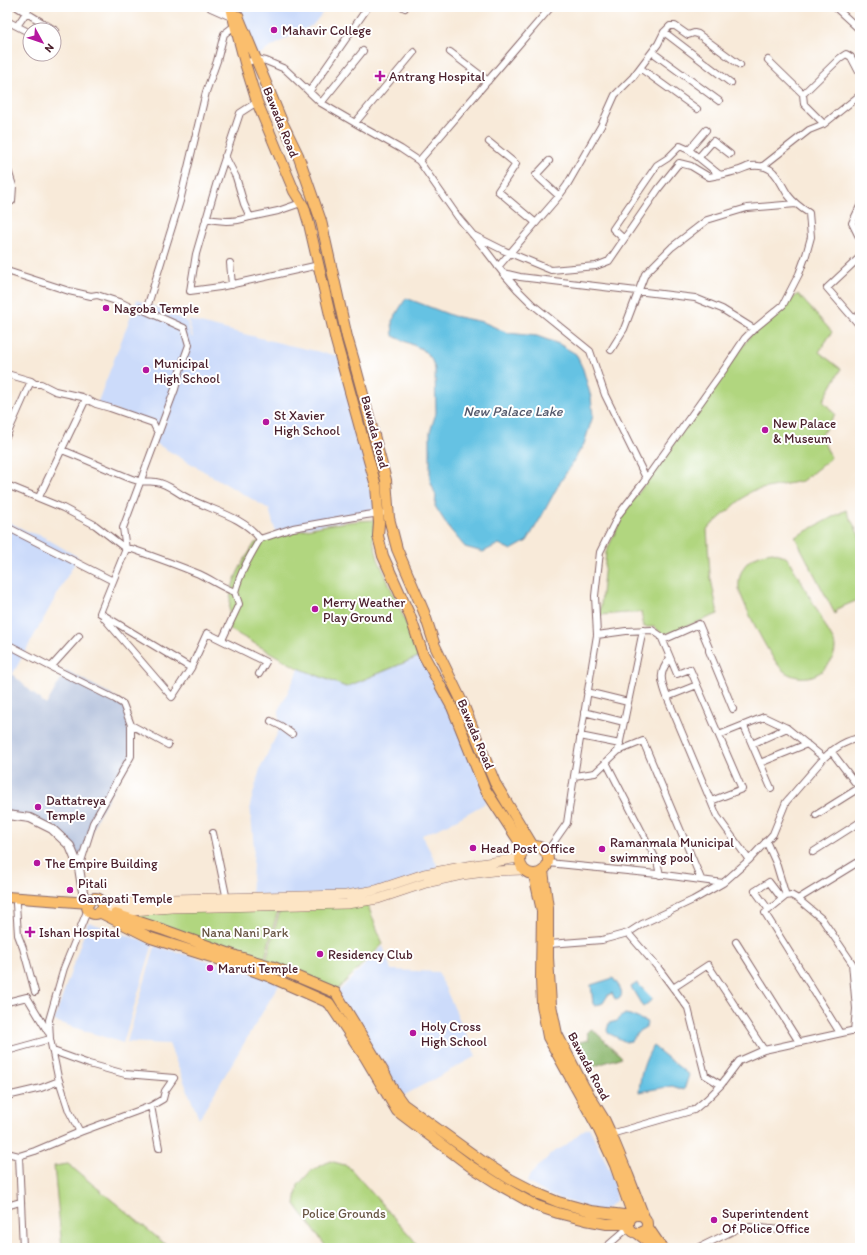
<svg xmlns="http://www.w3.org/2000/svg" width="867" height="1255" font-family="Itim,sans-serif">
	<style>
		.built { fill: #ccdbfa }
		.industrial { fill: #b8c5de }
		.green { fill: #b1d67f; stroke: #7e7a55 }
		.forest { fill: #8cb76e; stroke: #6b6b4c }
		.water { fill: #65c2e3; stroke: #587087 }
		.lines { fill: none; stroke-linecap: round; stroke-linejoin: round }
		.minor-casing { stroke: #876668; stroke-width: 8 }
		.tertiary-casing { stroke: #876668; stroke-width: 10 }
		.secondary-casing { stroke: #876668; stroke-width: 10 }
		.primary-casing { stroke: #876668; stroke-width: 12 }
		.minor { stroke: #fff; stroke-width: 6 }
		.tertiary { stroke: #fff; stroke-width: 8 }
		.secondary { stroke: #fde5c5; stroke-width: 9 }
		.primary { stroke: #fabe6d; stroke-width: 10 }
		.poi-dot { fill: #b5179e; stroke: #fff; stroke-width: 1.5 }
		.labels { text-anchor: middle; dominant-baseline: central; stroke-width: 4; stroke-linejoin: round; paint-order: stroke }
		.poi-label { font-size: 13px; fill: #4a1f2b; stroke: #fff; text-anchor: start }
		.street-label { font-size: 13px; fill: #4a1f2b; stroke: #fff }
		.park-label { font-size: 13px; fill: #695644; stroke: #fff }
		.water-label { font-size: 14px; font-style: italic; fill: #53586b; stroke: #fff }
	</style>
	<rect width="100%" height="100%" fill="#fff"/>
	<filter id="ink" filterUnits="userSpaceOnUse"><feTurbulence type="fractalNoise" baseFrequency=".025" numOctaves="2"/><feDisplacementMap in="SourceGraphic" scale="8" xChannelSelector="R" yChannelSelector="G"/><feConvolveMatrix kernelMatrix="1 2 1 2 8 2 1 2 1" color-interpolation-filters="sRGB"/></filter>
	<filter id="wash" filterUnits="userSpaceOnUse"><feTurbulence type="fractalNoise" baseFrequency=".012" numOctaves="4" result="noise"/><feDisplacementMap in="SourceGraphic" scale="16" xChannelSelector="R" yChannelSelector="G"/><feGaussianBlur stdDeviation="0.9" result="paint"/><feColorMatrix in="noise" values="0 0 0 0 0 0 0 0 0 0 0 0 0 0 0 0 0 1.4 0 .05"/><feComposite in="paint" operator="in"/></filter>
	<g filter="url(#wash)">
		<rect width="100%" height="100%" fill="#f8ead9"/>
		<!-- built -->
		<path class="built" d="M238,7H327L313,25L287,38L256,56L241,21Z
			M137,300L163,310L187,322L192,338L193,337L188,320L288,345L339,356L355,407L366,417L382,463L373,474L379,514L276,533L269,509L155,443L161,427L97,404Z
			M7,521L31,533L39,535L46,538V540H49L78,557L11,677H9L7,680Z
			M423,654L489,797L484,804L461,817L442,827L422,835L440,871L376,890L251,898L254,847L250,805L260,769L280,728L279,710L302,663L352,683Z
			M88,922L153,944L123,1043L54,1021Z
			M155,946L281,981L199,1119L169,1044L127,1042Z
			M383,946L391,970L438,972L476,1056L399,1098L336,994Z
			M589,1127L611,1173L616,1187V1201L601,1212L549,1195L527,1182L530,1175L552,1153L566,1145L582,1131Z"/>
		<!-- industrial -->
		<path class="industrial" d="M66,670L119,699L125,704L133,754L97,818L81,866L55,827L7,813V683L12,674L46,705Z"/>
		<!-- green -->
		<path class="green" d="M798,294L832,332L819,352L841,369L823,401L835,414L821,436L831,458L802,481L751,491L707,529L710,574L718,614L664,635L654,627H644L641,612L600,615L606,552L625,512L750,336Z
			M846,510L860,537V599L837,609L835,614L795,537Z
			M375,520L373,539L378,559L405,620L418,657L346,687L296,667L229,629C229,615 229,599 233,585C237,570 247,556 255,543C294,531 334,521 375,520Z
			M773,552L784,556L788,559C802,583 816,607 828,631C831,636 835,642 835,648C835,658 827,668 819,673C809,679 795,679 785,672C771,662 745,607 739,590C737,567 751,554 773,552Z
			M366,901L383,944L335,992L265,965L281,906Z
			M279,906L263,965L105,909Z
			M330,1161L348,1166L413,1239L419,1248H327L295,1204L298,1185L311,1171Z
			M68,1164L170,1248H62L54,1166Z"/>
		<!-- forest -->
		<path class="forest" d="M592,1029L622,1057L589,1068L575,1043L589,1040L587,1032Z"/>
		<!-- water -->
		<path class="water" d="M406,298L453,316L483,322L508,333L537,336L559,344L576,354L583,369L591,397L593,416L584,444L558,486L540,519L527,541L511,550L499,544L483,552L465,547L449,528L435,506L436,496L430,480V432L436,413L435,369L431,358L422,349L393,336L392,321Z
			M613,978C617,984 625,991 620,998L615,999L612,993L608,995L603,1003L595,1006L593,1004L591,985Z
			M637,983L653,999L643,1007L631,987Z
			M625,1014L630,1015L647,1022L646,1027L639,1031L631,1041L626,1042L608,1033L607,1030L609,1023L617,1021L621,1017Z
			M653,1046L689,1075L684,1090L672,1086L639,1092C640,1075 644,1061 653,1046Z"/>
	</g>
	<g filter="url(#ink)">
		<g class="lines">
			<defs>
				<path id="minor" d="M17,7L56,31
					M403,7L405,8
					M835,7L860,30
					M7,21L30,33
					M17,26L30,7
					M664,32L731,83
					M450,52L488,81
					M652,52L719,101
					M768,60L803,94L804,104L824,124
					M245,63L257,59L266,61L285,69L321,103L362,127L401,149L419,161L458,217L484,248L503,273L518,290L532,304L590,351L605,395L646,478
					M640,68L697,109
					M309,92L368,7
					M803,94L840,58L846,54L851,57L860,74
					M257,102L240,113L216,185L196,254L190,291L220,287L319,265
					M321,103L363,51
					M355,123L414,52
					M489,142L516,164L498,191L536,223
					M689,150L706,130
					M699,157L713,141L730,154
					M419,161L551,7
					M549,161L536,175L559,196
					M763,166L809,130L824,124L860,95
					M7,167L13,186L12,201L7,204
					M860,206L852,223L860,239
					M250,217L278,211L301,203
					M206,218C222,223 235,222 250,217L244,204L236,177L225,156
					M473,235L505,251L551,270L596,266L609,261L659,188L679,163L691,166L709,177C718,175 727,174 736,171C741,170 746,167 750,166C775,163 777,178 788,195C794,203 801,208 809,213L811,237L806,255L799,274L783,305L754,329L745,338L725,368L643,483L619,514L600,552L595,596L597,635
					M624,239L613,229L657,165L668,158L680,146L689,150L720,175
					M860,257L827,288L860,326
					M230,263L232,285
					M498,267L559,196L567,185L601,126L615,95L633,77L658,44L664,32L670,26H675L688,35L694,33L698,34L740,65
					M7,271L69,291L91,296L97,295L122,303L132,308H139L146,311L184,328L189,345L182,364L175,389L123,528L126,549L100,613L191,668
					M503,273L520,277L695,298L722,309L754,329
					M146,311L180,201L206,92L217,61L224,34L237,24
					M854,319L860,314
					M611,350L624,329L645,274L672,247L707,220L747,208L796,204
					M7,374L31,381L35,384H41L55,391L82,397L96,404L110,408L153,423L158,433
					M7,435L31,381
					M62,450C85,459 109,470 132,479C144,484 147,480 156,482C166,483 175,491 184,496C209,510 242,515 260,539
					M7,485L63,508L95,525L126,549H132C155,557 177,565 199,574C212,580 223,588 235,592C240,573 250,556 260,539L293,528L366,515L382,513
					M39,497L86,399
					M7,527L113,581
					M104,618L172,697L191,668L207,633L266,662L259,674
					M222,640L239,604L235,592
					M663,640L699,624L709,648V651L733,709
					M7,644L51,667
					M697,685L742,789L711,801
					M587,692L628,702
					M667,697C661,680 658,674 670,658
					M584,712L624,722
					M271,721L281,726L292,734
					M131,725L168,745
					M744,726L771,788
					M719,735L764,717L787,728L824,758
					M580,736L620,744
					M752,744L787,728
					M618,751L643,630
					M831,751L860,789
					M606,762L657,861L660,875
					M760,763L807,744
					M574,776L597,635L626,631L652,630L661,636L677,674L690,669L697,685L667,697L717,816L749,860
					M816,815L859,788
					M213,833L227,900
					M766,841L776,863L786,896
					M813,852L860,822
					M546,853L567,823L574,776L595,773L618,751L643,741L701,879
					M548,863L657,874L723,883L749,860L773,834L786,802L824,758C834,748 846,740 860,738
					M79,868L93,823L131,756V725L123,704L115,699L51,667L79,636
					M798,899L822,919L852,963L856,1009L854,1031
					M16,904L18,935L23,948L35,992
					M769,910L755,891L769,882L782,899
					M628,933L659,969L688,1008L705,1075L721,1085
					M736,942L799,1042
					M549,944L602,940L628,933L642,924L693,900L723,883
					M673,988L708,965L764,1050L860,1029
					M7,1002L27,997L48,1032
					M840,1033L765,913L786,896L791,895L798,899L860,861
					M7,1051L50,1039
					M7,1096L41,1088L59,1081
					M151,1106L159,1148
					M80,1132L69,1111L58,1077L50,1039L49,1020L64,968L88,909
					M611,1134L694,1110L707,1099L721,1085L739,1061L764,1050
					M7,1153L19,1156L35,1151L80,1132L151,1106L163,1099L165,1091L174,1078L125,1074L89,1064L53,1051
					M19,1156L23,1248
					M7,1206L20,1202L21,1203
					M605,1248L629,1227
					M698,1248L739,1228L750,1227L782,1230"/>
				<path id="tertiary" d="M211,7L238,19
					M7,815L30,818L52,829L70,846L79,868L82,887L84,896L91,900"/>
				<path id="secondary" d="M106,905L171,899L346,895L376,890L424,874L461,867L519,858
					M102,909L132,911L172,908L347,904L378,899L426,883L462,875L493,871L523,870"/>
				<path id="primary" d="M231,7L235,25L245,63L257,102L294,191L304,207L309,224L336,341L376,486L379,523L378,536L383,556L410,616L423,654L452,707L485,789L524,849
					M238,16L283,124L298,155L321,221L347,337L354,361L386,480L389,518L397,549L424,612L435,646L463,704L495,783L533,846
					M520 860a14 14 0 1 1 28 0a14 14 0 1 1-28 0Z
					M543,871L548,908V958L551,1005L557,1034L584,1087L605,1121L611,1134L628,1175L644,1217
					M534,875L542,911L541,978L542,1005L548,1037L597,1126L615,1165L633,1216
					M7,897L89,903
					M87 906a8 8 0 1 1 16 0a8 8 0 1 1-16 0Z
					M99,912L151,938L246,968L268,976L329,1003L365,1057L397,1111L470,1166L503,1187L537,1206L558,1213L586,1220L607,1224H628
					M115,914L164,930L236,956L274,967L336,993L385,1074L393,1090L403,1104L482,1161L510,1179L541,1195L558,1202L591,1211L632,1216
					M629 1224a9 9 0 1 1 18 0a9 9 0 1 1-18 0Z
					M647,1226L662,1248
					M637,1233L650,1243L654,1248"/>
			</defs>
			<!-- minor casing -->
			<use href="#minor" class="minor-casing"/>
			<!-- tertiary casing -->
			<use href="#tertiary" class="tertiary-casing"/>
			<!-- secondary casing -->
			<use href="#secondary" class="secondary-casing"/>
			<!-- primary casing -->
			<use href="#primary" class="primary-casing"/>
			<!-- minor -->
			<use href="#minor" class="minor"/>
			<!-- tertiary -->
			<use href="#tertiary" class="tertiary"/>
			<!-- secondary -->
			<use href="#secondary" class="secondary"/>
			<!-- primary -->
			<use href="#primary" class="primary"/>
		</g>
	</g>
	<!-- markers -->
	<g class="poi-dot">
		<circle cx="274" cy="30" r="4"/>
		<path d="M378 70h4v4h4v4h-4v4h-4v-4h-4v-4h4z"/>
		<circle cx="106" cy="308" r="4"/>
		<circle cx="146" cy="370" r="4"/>
		<circle cx="266" cy="422" r="4"/>
		<circle cx="765" cy="430" r="4"/>
		<circle cx="315" cy="609" r="4"/>
		<circle cx="38" cy="807" r="4"/>
		<circle cx="473" cy="848" r="4"/>
		<circle cx="602" cy="849" r="4"/>
		<circle cx="37" cy="863" r="4"/>
		<circle cx="70" cy="890" r="4"/>
		<path d="M28 926h4v4h4v4h-4v4h-4v-4h-4v-4h4z"/>
		<circle cx="320" cy="954" r="4"/>
		<circle cx="210" cy="968" r="4"/>
		<circle cx="413" cy="1033" r="4"/>
		<circle cx="714" cy="1220" r="4"/>
	</g>
	<g class="labels">
		<!-- poi labels -->
		<g class="poi-label">
			<text x="282" y="30">Mahavir College</text>
			<text x="389" y="76">Antrang Hospital</text>
			<text x="114" y="308">Nagoba Temple</text>
			<text x="154" y="363">Municipal<tspan x="154" dy="15">High School</tspan></text>
			<text x="274" y="415">St Xavier<tspan x="274" dy="15">High School</tspan></text>
			<text x="773" y="423">New Palace<tspan x="773" dy="15">&amp; Museum</tspan></text>
			<text x="323" y="602">Merry Weather<tspan x="323" dy="15">Play Ground</tspan></text>
			<text x="46" y="800">Dattatreya<tspan x="46" dy="15">Temple</tspan></text>
			<text x="610" y="842">Ramanmala Municipal<tspan x="610" dy="15">swimming pool</tspan></text>
			<text x="481" y="848">Head Post Office</text>
			<text x="45" y="863">The Empire Building</text>
			<text x="78" y="883">Pitali<tspan x="78" dy="15">Ganapati Temple</tspan></text>
			<text x="39" y="932">Ishan Hospital</text>
			<text x="328" y="954">Residency Club</text>
			<text x="218" y="968">Maruti Temple</text>
			<text x="421" y="1026">Holy Cross<tspan x="421" dy="15">High School</tspan></text>
			<text x="722" y="1213">Superintendent<tspan x="722" dy="15">Of Police Office</tspan></text>
		</g>
		<!-- street labels -->
		<g class="street-label">
			<text transform="translate(281 122) rotate(68)">Bawada Road</text>
			<text transform="translate(375 432) rotate(75)">Bawada Road</text>
			<text transform="translate(476 734) rotate(67)">Bawada Road</text>
			<text transform="translate(589 1066) rotate(62)">Bawada Road</text>
		</g>
		<!-- park labels -->
		<g class="park-label">
			<text x="245" y="932">Nana Nani Park</text>
			<text x="344" y="1213">Police Grounds</text>
		</g>
		<!-- water labels -->
		<g class="water-label">
			<text x="513" y="411">New Palace Lake</text>
		</g>
	</g>
	<!-- margin -->
	<rect width="867" height="1255" fill="none" stroke="#fff" stroke-width="24"/>
	<!-- north arrow -->
	<g transform="translate(42 42) rotate(130)"><circle r="19" fill="#ffffff" stroke="#b7a5aa"/>
	<path d="M0-3L7 15L0 10L-7 15Z" fill="#b5179e"/>
	<text y="-6" font-size="11" font-weight="bold" text-anchor="middle" fill="#4a1f2b">N</text>
	</g>
</svg>
